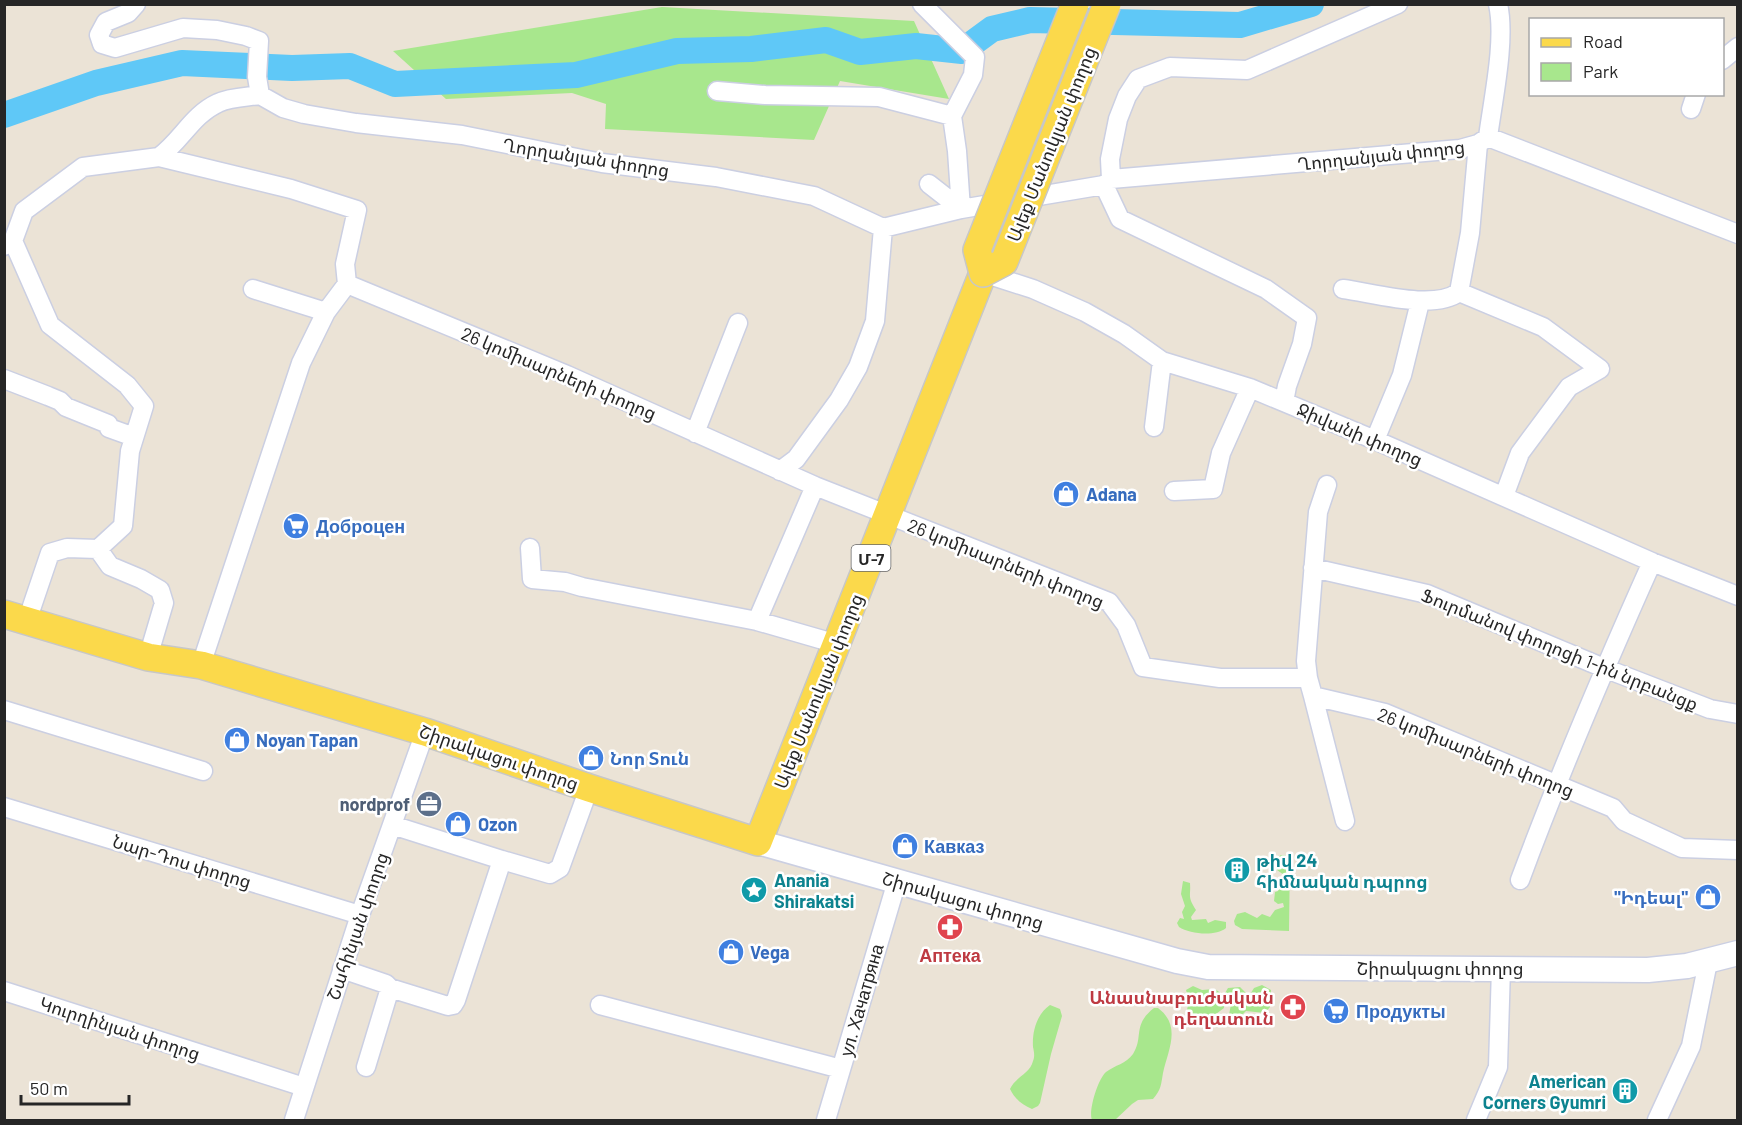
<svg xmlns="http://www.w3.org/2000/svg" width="1742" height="1125" font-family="Barlow,'Noto Sans Armenian',sans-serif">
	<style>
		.green { fill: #a8e78d }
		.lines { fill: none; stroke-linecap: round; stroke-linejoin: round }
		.river { stroke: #5fc8f7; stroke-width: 26 }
		.minor-casing { stroke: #cbcfe2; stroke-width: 21 }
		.secondary-casing { stroke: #cbcfe2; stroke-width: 27 }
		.primary-casing { stroke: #c7c7c7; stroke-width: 30 }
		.minor { stroke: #fff; stroke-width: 18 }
		.secondary { stroke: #fff; stroke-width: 24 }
		.primary { stroke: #fbd94b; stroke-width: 27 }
		.primary-bridge-casing { stroke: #c7c7c7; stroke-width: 30; stroke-linecap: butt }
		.primary-bridge { stroke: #fbd94b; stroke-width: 27 }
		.labels { text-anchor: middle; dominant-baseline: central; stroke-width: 5; stroke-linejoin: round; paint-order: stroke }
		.shield { fill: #fff; stroke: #676767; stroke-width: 1.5 }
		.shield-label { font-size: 16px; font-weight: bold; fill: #262626 }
		.street-label { font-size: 18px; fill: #262626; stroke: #fff }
		.shop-label { font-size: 18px; font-weight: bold; fill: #366cbe; stroke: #fff; text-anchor: start }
		.service-label { font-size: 18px; font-weight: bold; fill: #4e5e75; stroke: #fff; text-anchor: end }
		.culture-label { font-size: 18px; font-weight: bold; fill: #0d838f; stroke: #fff; text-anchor: start }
		.health-label { font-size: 18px; font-weight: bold; fill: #be3a42; stroke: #fff }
	</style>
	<rect width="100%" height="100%" fill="#ebe3d6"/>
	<!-- green -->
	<path class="green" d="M662,7L914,21L949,99L840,81L814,140L605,129L606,104L572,93L446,99L393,51Z
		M1281,855L1290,856L1289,931L1242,929L1235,925L1234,921L1237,914L1245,912L1257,918L1262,914L1270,917L1275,910L1284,907L1283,903L1278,904L1274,901L1275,892L1278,891L1279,887L1276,883L1284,875L1277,870V858Z
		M1183,881L1190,883C1191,897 1187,896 1196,910L1191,917L1192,920L1206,919L1208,923L1215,920L1226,922V928C1215,937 1190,934 1179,927L1177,923L1180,918L1184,919L1182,912L1185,906L1181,894Z
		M1262,985L1271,990L1270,1007L1265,1013L1246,1011L1242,1015L1232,1018L1229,1015L1231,1004L1225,993L1228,988L1240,987L1249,996L1254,988Z
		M1193,986L1202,990L1215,989L1222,994L1224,1008L1208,1020L1186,1015L1189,1000L1186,990Z
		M1050,1005L1060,1009L1062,1016L1051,1054L1040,1103L1038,1106L1032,1109C1022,1105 1015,1099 1010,1089C1015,1077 1030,1074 1033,1061C1035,1056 1034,1052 1033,1047C1032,1031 1037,1014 1050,1005Z
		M1154,1008H1158C1182,1026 1168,1050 1163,1073C1161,1085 1161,1090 1153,1099L1138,1100L1132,1104L1115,1120H1092C1088,1111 1098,1079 1106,1072C1115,1065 1126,1064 1133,1054C1144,1037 1132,1025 1154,1008Z"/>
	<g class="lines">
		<!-- river -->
		<path class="river" d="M4,115L96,83L182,63L292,68L350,66L395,84L576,75L677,51L751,49L826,40L860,52L916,46L962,51L992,29L1030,20L1240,25L1311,4"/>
		<defs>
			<path id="minor" d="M136,4L128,13L106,22L99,35L102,44L115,48L183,28L217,30L246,36L259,41L257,77L260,95L283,108L304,114L356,123L462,135L602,163L716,177L814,196L883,228
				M922,4L975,57L973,75L952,116
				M1722,60L1738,47
				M717,91L765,95L879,97L952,116L957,151L961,209L929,184
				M1691,109L1696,94
				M1488,137C1493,99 1506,40 1498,4
				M159,157C182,140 192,115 218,103C230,97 247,97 260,95
				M1111,179L1460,149L1478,144L1488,137L1738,234
				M1104,185L1120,219L1266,289L1307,318L1302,344L1287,386L1284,402
				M13,241L50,325L127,385L144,406L130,451L123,526L98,549L67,548L50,553L27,621
				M4,246L13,241L24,211L83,167L159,157L291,189L357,210L345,264L347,284L326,312L301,363L201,665
				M983,273L1033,289L1085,312L1124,334L1162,361L1250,388L1375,440L1652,562L1738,596
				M347,284L567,375L815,486L1109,602L1126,625L1143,667L1220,678H1308L1313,696L1385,713L1613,808L1624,821L1682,848L1738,850
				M253,289L326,312
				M1343,289C1374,293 1434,311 1459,292L1470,233L1478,144
				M1459,292L1543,327L1600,369L1569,387L1520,453L1504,496
				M4,379L48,396L60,401L66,407L108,424L109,428L134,437
				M1154,427L1162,361
				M695,433L738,323
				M1375,440L1402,375L1420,302
				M780,471L796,459L839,400L858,367L875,321L883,228L961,209L1104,185L1111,179L1110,159L1118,119L1127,96L1138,79L1170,67L1247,70L1398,4
				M1174,491L1213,489L1221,453L1250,388
				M530,548L532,579L565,582L582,587L757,621L837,644
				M98,549L110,566L141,579L160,590L164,603L148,657
				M1313,568L1427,594L1604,668L1710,709L1738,714
				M757,621L815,486
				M1308,678L1306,661L1318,512L1327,485
				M1313,696L1345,821
				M4,710L203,771
				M4,807L360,915
				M392,825L502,860
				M1520,880C1560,772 1605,667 1652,562
				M342,969L386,984L390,988L366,1067
				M390,988L448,1006L453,1005L456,1000L502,860L550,874L560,868L589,788
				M4,991L304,1087
				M600,1005L841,1069
				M294,1120L360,915L425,732
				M826,1120L897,881
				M1476,1120L1498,1067L1501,968
				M1657,1120L1691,1046L1708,962"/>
			<path id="secondary" d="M758,842L1177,961L1208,967L1648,970L1687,966L1738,953"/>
			<path id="primary" d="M4,614L148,657L201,665L425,732L589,788L758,842L983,273"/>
		</defs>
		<!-- minor casing -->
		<use href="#minor" class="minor-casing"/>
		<!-- secondary casing -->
		<use href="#secondary" class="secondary-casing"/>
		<!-- primary casing -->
		<use href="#primary" class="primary-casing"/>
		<!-- minor -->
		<use href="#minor" class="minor"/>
		<!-- secondary -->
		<use href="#secondary" class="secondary"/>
		<!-- primary -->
		<use href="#primary" class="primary"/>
		<defs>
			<path id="primary-bridge" d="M1075,4L977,250L983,273L1004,262L1107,4"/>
		</defs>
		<!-- primary-bridge casing -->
		<use href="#primary-bridge" class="primary-bridge-casing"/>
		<!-- primary-bridge -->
		<use href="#primary-bridge" class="primary-bridge"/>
	</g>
	<!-- icons -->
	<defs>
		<symbol id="shop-disc" viewBox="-11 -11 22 22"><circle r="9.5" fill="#3f7fe0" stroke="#fff"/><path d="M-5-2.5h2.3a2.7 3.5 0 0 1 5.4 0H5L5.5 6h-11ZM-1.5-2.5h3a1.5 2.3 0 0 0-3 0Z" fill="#fff"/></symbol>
		<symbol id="supermarket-disc" viewBox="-11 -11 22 22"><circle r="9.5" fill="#3f7fe0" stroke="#fff"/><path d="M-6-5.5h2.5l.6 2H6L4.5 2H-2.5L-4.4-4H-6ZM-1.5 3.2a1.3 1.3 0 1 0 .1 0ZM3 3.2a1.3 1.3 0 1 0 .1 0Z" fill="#fff"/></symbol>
		<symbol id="office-disc" viewBox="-11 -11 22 22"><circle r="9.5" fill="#5c6f8a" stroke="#fff"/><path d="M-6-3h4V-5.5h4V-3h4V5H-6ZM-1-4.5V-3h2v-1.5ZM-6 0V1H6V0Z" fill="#fff"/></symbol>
		<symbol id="building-disc" viewBox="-11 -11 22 22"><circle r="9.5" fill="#0f9aa8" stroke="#fff"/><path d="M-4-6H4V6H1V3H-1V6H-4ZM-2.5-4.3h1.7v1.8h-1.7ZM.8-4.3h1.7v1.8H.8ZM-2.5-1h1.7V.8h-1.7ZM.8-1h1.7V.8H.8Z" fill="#fff"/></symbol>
		<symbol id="sight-disc" viewBox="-11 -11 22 22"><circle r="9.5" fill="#0f9aa8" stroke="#fff"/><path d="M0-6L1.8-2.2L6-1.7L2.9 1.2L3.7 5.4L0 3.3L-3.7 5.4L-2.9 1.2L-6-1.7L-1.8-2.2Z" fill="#fff"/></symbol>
		<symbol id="pharmacy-disc" viewBox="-11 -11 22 22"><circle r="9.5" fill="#e0444e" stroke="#fff"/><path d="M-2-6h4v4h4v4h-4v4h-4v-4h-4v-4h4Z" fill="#fff"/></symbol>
	</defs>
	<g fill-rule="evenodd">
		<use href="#shop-disc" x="1051" y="479" width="30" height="30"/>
		<use href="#supermarket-disc" x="281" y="511" width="30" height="30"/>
		<use href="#shop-disc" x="222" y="725" width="30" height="30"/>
		<use href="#shop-disc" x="576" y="743" width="30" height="30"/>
		<use href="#office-disc" x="414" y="789" width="30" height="30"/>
		<use href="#shop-disc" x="443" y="809" width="30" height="30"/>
		<use href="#shop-disc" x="890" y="831" width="30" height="30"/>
		<use href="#building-disc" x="1222" y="855" width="30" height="30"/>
		<use href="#sight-disc" x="739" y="875" width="30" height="30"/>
		<use href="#shop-disc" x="1693" y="882" width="30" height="30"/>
		<use href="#pharmacy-disc" x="935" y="912" width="30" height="30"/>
		<use href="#shop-disc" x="716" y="937" width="30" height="30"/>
		<use href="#pharmacy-disc" x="1278" y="992" width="30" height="30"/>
		<use href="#supermarket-disc" x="1321" y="996" width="30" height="30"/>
		<use href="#building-disc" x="1610" y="1076" width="30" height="30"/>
	</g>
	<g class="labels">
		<!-- shield labels -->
		<rect class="shield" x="851.5" y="545" width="39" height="26" rx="4.5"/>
		<g class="shield-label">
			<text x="871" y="558">Մ-7</text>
		</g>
		<!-- street labels -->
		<g class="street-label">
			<text transform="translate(1051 144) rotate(-68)">Ալեք Մանուկյան փողոց</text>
			<text transform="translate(1381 155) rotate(-6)">Ղորղանյան փողոց</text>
			<text transform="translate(586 157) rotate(9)">Ղորղանյան փողոց</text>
			<text transform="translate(559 373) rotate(23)">26 կոմիսարների փողոց</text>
			<text transform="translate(1360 434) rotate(23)">Ջիվանի փողոց</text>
			<text transform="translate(1006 563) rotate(22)">26 կոմիսարների փողոց</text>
			<text transform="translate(1560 649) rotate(22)">Ֆուրմանով փողոցի 1-ին նրբանցք</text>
			<text transform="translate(818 691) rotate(-68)">Ալեք Մանուկյան փողոց</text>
			<text transform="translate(1476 752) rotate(22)">26 կոմիսարների փողոց</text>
			<text transform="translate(499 757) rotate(19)">Շիրակացու փողոց</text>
			<text transform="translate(182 861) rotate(17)">Նար-Դոս փողոց</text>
			<text transform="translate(963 900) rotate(16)">Շիրակացու փողոց</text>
			<text transform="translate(357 926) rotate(-71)">Շահինյան փողոց</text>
			<text x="1440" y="968">Շիրակացու փողոց</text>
			<text transform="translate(861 1000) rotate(-74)">ул. Хачатряна</text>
			<text transform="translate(120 1028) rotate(18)">Կուրղինյան փողոց</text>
		</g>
		<!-- shop labels -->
		<g class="shop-label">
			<text x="1086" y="494">Adana</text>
			<text x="316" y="526">Доброцен</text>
			<text x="256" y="740">Noyan Tapan</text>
			<text x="610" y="758">Նոր Տուն</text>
			<text x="478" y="824">Ozon</text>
			<text x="924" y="846">Кавказ</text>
			<text x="1688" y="897" text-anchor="end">"Իդեալ"</text>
			<text x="750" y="952">Vega</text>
			<text x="1356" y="1011">Продукты</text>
		</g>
		<!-- service labels -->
		<g class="service-label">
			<text x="410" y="804">nordprof</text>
		</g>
		<!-- culture labels -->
		<g class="culture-label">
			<text x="1256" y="860">թիվ 24<tspan x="1256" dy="21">հիմնական դպրոց</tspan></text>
			<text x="774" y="880">Anania<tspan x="774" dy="21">Shirakatsi</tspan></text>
			<text x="1606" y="1081" text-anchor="end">American<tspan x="1606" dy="21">Corners Gyumri</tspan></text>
		</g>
		<!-- health labels -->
		<g class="health-label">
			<text x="950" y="955">Аптека</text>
			<text x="1274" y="997" text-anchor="end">Անասնաբուժական<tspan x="1274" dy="21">դեղատուն</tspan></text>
		</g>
	</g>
	<!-- border -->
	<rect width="1742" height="1125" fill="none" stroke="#262626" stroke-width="12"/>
	<!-- legend -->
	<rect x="1529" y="18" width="195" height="78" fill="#ffffff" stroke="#a8a8a8" stroke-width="1.5"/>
	<rect x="1541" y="38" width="30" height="9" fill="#fbd94b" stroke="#a8a8a8" stroke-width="1.5"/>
	<text x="1583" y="48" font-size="18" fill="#262626">Road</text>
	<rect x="1541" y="63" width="30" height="18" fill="#a8e78d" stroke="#a8a8a8" stroke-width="1.5"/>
	<text x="1583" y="78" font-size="18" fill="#262626">Park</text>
	<!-- scale -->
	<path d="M21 1095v9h108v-9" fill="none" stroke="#262626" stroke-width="3"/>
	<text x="30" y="1095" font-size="18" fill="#262626" stroke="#ffffff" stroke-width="4.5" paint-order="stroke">50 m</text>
</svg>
